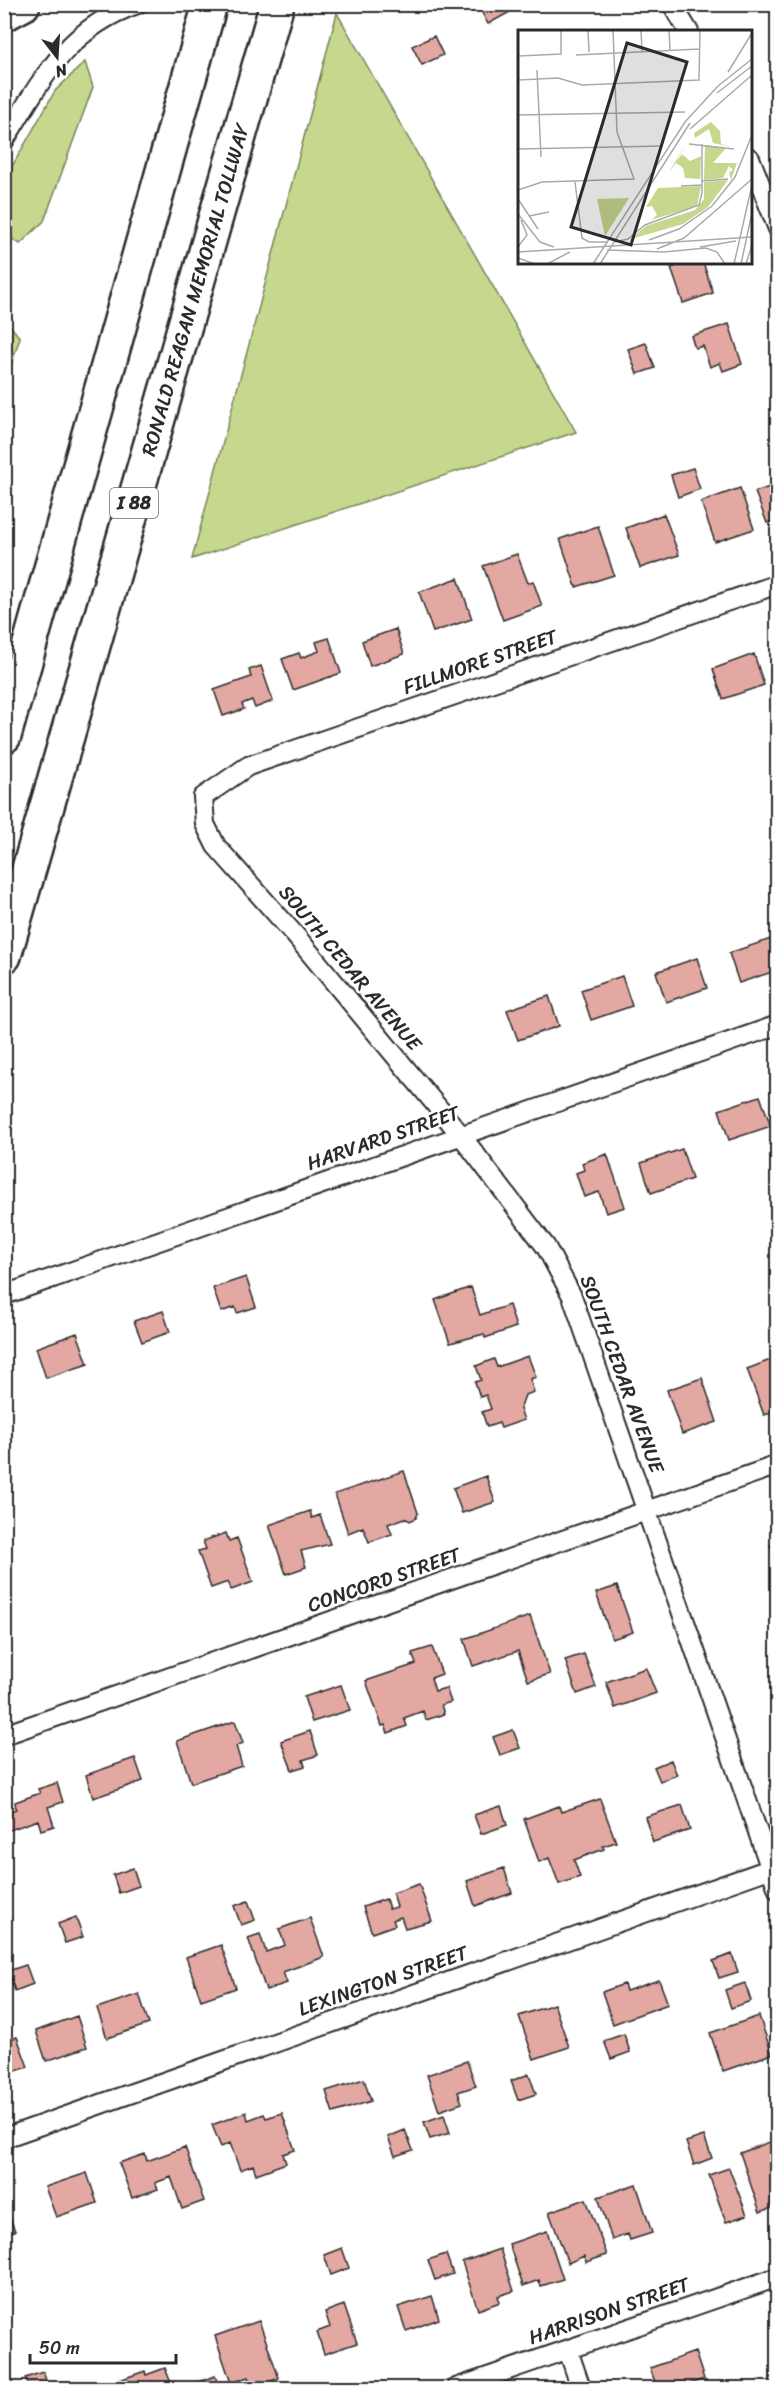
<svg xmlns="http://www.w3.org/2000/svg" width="782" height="2393" font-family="Sriracha,sans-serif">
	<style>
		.green { fill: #c6d88d; stroke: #78825c; stroke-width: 1.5 }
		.building { fill: #e2a8a1; stroke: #2b2b2b; stroke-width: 1.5 }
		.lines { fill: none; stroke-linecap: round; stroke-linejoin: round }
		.street-casing { stroke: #2b2b2b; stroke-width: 22 }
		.highway-casing { stroke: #2b2b2b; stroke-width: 38 }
		.street { stroke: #fff; stroke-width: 18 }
		.highway { stroke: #fff; stroke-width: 33 }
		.labels { text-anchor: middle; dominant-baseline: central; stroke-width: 5; stroke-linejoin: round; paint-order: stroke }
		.shield { fill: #fff; stroke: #6b6b6b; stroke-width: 1.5 }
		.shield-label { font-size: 18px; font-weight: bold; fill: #2b2b2b }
		.street-label { font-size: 20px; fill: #2b2b2b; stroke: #fff }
		.inset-road { fill: none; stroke: #aaa; stroke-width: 1.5 }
		.view { fill: #2b2b2b; fill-opacity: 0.15; stroke: #2b2b2b; stroke-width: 3 }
		.inset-edge { fill: none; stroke: #2b2b2b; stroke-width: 3 }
	</style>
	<rect width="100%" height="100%" fill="#fff"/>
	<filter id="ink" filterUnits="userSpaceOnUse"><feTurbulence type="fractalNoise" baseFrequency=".0167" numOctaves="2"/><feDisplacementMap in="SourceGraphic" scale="12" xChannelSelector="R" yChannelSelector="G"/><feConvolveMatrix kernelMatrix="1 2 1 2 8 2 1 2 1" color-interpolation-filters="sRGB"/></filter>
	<g filter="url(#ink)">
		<!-- green -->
		<path class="green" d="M337,13L576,432L192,559Z
			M85,62L93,87L44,221L20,244L5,234V179L55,91Z
			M5,319L20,338L5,383Z"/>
		<!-- building -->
		<path class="building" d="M484,4H520L521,6L488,24L479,7Z
			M434,36L443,55L422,65L412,46Z
			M688,262H703L713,293L683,303L671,268Z
			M729,324L742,364L723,371L720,363L710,367L703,346L695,348L691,336Z
			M646,343L655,368L637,374L628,349Z
			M693,468L700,489L678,497L671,475Z
			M778,484V519L767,523L755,492Z
			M740,488L754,529L715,542L701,502Z
			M664,514L679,555L640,568L626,528Z
			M598,526L614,575L576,587L560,539Z
			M517,554L528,583L533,581L542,606L503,620L483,566Z
			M458,578L472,619L433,632L419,592Z
			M396,629L404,654L370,666L362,641Z
			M329,638L341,673L293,690L282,659L299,653L301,658L319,651L316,642Z
			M754,654L764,685L723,699L713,669Z
			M261,666L273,701L255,708L252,700L242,704L244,709L223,716L214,690L251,677L249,670Z
			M771,939L778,960V970L739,983L729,953Z
			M697,958L707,988L666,1002L656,972Z
			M622,976L632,1006L591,1020L581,990Z
			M549,996L559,1026L518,1040L507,1010Z
			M760,1096L771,1126L729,1140L719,1110Z
			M682,1149L692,1179L651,1193L641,1163Z
			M607,1154L625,1207L606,1213L599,1192L584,1197L576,1173L584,1170L582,1163Z
			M246,1277L256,1307L237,1313L235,1307L221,1312L213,1288Z
			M471,1287L480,1315L509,1305L516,1327L485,1338L484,1334L450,1343L435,1300Z
			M163,1311L170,1332L142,1342L134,1321Z
			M77,1333L88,1364L46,1378L36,1348Z
			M528,1356L536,1377L530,1379L534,1392L525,1395L520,1409L524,1420L501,1428L499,1423L487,1427L482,1412L491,1409L486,1395L480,1397L475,1382L481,1380L476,1366L494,1359L497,1367Z
			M773,1359L778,1371V1411L764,1415L747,1369Z
			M702,1378L717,1422L682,1434L667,1390Z
			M404,1471L418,1513L416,1518L410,1521L405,1518L388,1524L392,1534L369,1542L363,1527L348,1533L335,1494Z
			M486,1476L495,1502L462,1513L453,1488Z
			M310,1511L312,1518L320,1515L330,1544L301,1551L306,1567L286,1574L269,1525Z
			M226,1533L229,1541L237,1538L253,1582L231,1590L228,1582L211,1588L198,1551L206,1549L203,1541Z
			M778,1542V1566L770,1545Z
			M617,1586L633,1632L612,1639L596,1593Z
			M530,1616L550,1674L528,1681L518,1651L473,1666L464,1639Z
			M432,1647L442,1674L431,1678L435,1691L446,1688L451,1702L441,1705L444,1714L426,1720L423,1711L404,1718L407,1726L388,1733L385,1725L382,1726L366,1681L416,1664L412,1653Z
			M584,1654L596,1687L577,1694L565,1660Z
			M646,1668L656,1693L615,1708L606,1682Z
			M341,1685L350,1710L312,1722L304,1697Z
			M235,1721L243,1743L236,1746L242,1766L191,1783L177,1741Z
			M513,1730L520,1748L500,1755L493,1737Z
			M310,1731L318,1755L303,1760L305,1766L292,1770L281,1741Z
			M135,1758L143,1781L93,1798L86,1775Z
			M671,1760L677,1775L660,1781L654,1767Z
			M57,1783L63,1802L48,1807L54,1826L41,1830L38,1820L4,1832V1813L16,1809L15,1802L40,1793L38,1789Z
			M600,1799L616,1842L603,1846L604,1849L574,1860L580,1877L559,1884L549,1858L539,1862L524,1819L559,1806L561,1812Z
			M682,1805L690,1830L653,1842L645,1817Z
			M501,1806L507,1825L481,1834L474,1815Z
			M133,1868L139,1886L119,1893L113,1875Z
			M504,1868L512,1893L475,1906L467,1881Z
			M419,1884L432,1921L405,1928L401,1917L393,1920L395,1925L372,1933L363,1907L386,1899L389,1909L397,1907L393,1893Z
			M248,1901L255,1920L241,1925L234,1906Z
			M76,1917L83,1937L65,1943L58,1924Z
			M310,1918L324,1957L283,1972L287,1983L266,1990L248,1938L260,1934L266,1952L285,1945L279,1929Z
			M221,1945L236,1988L201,2000L186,1957Z
			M732,1954L738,1972L719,1978L713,1961Z
			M26,1965L33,1984L15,1991L8,1971Z
			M659,1980L668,2004L613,2024L602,1992L624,1984L626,1991Z
			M745,1983L751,2001L731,2008L725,1990Z
			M139,1994L149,2024L107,2038L97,2008Z
			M554,2004L569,2047L534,2059L519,2016Z
			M77,2016L87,2047L46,2061L36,2031Z
			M759,2016L772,2054L723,2071L710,2033Z
			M624,2034L630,2052L611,2059L604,2041Z
			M17,2037L28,2067L4,2075V2041Z
			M467,2061L476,2086L458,2092L462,2103L439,2111L427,2075Z
			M529,2074L536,2094L518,2100L511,2081Z
			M364,2079L371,2101L333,2113L326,2091Z
			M246,2112L248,2120L264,2114L266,2118L282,2113L295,2150L283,2154L286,2163L256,2174L253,2165L240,2170L230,2143L221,2147L212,2125Z
			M444,2115L450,2133L430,2139L424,2122Z
			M405,2130L413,2150L395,2156L388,2137Z
			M704,2136L712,2158L694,2165L686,2142Z
			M778,2139V2206L760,2212L740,2153Z
			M185,2147L204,2201L182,2209L171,2177L155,2183L158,2189L132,2198L119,2163L145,2154L147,2161Z
			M729,2168L747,2215L726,2222L709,2175Z
			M87,2173L97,2203L56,2217L45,2187Z
			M636,2184L652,2233L630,2240L628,2234L612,2240L598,2197Z
			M586,2199L607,2255L586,2262L584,2256L568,2263L549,2212Z
			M4,2201L15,2231L4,2234Z
			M547,2231L563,2279L541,2286L539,2280L523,2286L509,2244Z
			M342,2248L349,2268L331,2275L324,2255Z
			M500,2249L514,2291L498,2296L500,2302L478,2310L462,2262Z
			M446,2254L453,2274L435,2280L428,2260Z
			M432,2296L439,2319L406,2331L398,2307Z
			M344,2305L357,2343L324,2354L317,2332L330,2327L325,2312Z
			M259,2321L279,2378L252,2388L248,2377L231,2383L215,2336Z
			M695,2352L704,2379L679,2388H657L650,2368Z
			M165,2368L173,2388H110L108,2384L145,2371L146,2375Z
			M43,2372L49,2388H29L25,2378Z
			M215,2376L220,2388H200L198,2382Z"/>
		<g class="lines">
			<defs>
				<path id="street" d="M672,4L689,32
					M4,141C41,81 66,29 137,4
					M750,158L778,229
					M778,584L248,766L203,797L205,824L216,846L295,935L460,1134L546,1247L572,1296L778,1890
					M4,1295L778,1025
					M4,1735L778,1465
					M4,2138L778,1866
					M568,2350L581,2388
					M456,2388L778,2277"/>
				<g id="highway">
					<path d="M4,14L23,4"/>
					<path d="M4,736L210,4"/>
					<path id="s1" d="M4,956L277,4"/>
				</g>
			</defs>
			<!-- street casing -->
			<use href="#street" class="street-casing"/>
			<!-- highway casing -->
			<use href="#highway" class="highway-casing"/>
			<!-- street -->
			<use href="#street" class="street"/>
			<!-- highway -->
			<use href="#highway" class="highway"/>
		</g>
	</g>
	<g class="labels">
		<!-- shield labels -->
		<rect class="shield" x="110" y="488" width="48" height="30" rx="4.5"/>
		<g class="shield-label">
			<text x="134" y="503">I 88</text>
		</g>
		<!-- street labels -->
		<g class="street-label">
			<text stroke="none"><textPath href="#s1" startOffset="693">RONALD REAGAN MEMORIAL TOLLWAY</textPath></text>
			<text transform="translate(480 662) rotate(-19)">FILLMORE STREET</text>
			<text transform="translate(350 968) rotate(50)">SOUTH CEDAR AVENUE</text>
			<text transform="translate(383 1138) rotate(-19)">HARVARD STREET</text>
			<text transform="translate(622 1374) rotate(70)">SOUTH CEDAR AVENUE</text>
			<text transform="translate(384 1580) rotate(-19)">CONCORD STREET</text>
			<text transform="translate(383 1981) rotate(-19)">LEXINGTON STREET</text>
			<text transform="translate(609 2311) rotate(-19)">HARRISON STREET</text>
		</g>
	</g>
	<!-- overview -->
	<g transform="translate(518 30)">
		<rect width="234" height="234" fill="#fff"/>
		<path d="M193,92L202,101L203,114L213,117L195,113L191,99L177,108L176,103ZM168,114L158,132L164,124L172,131L183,126L182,154V149L167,148L165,138L158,133L151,142ZM187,115L208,118L195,133H219L213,150L211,142L215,140L211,136L205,148L186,150ZM210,150L190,177L165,194L113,209L128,196L177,180L186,169V152ZM183,156L179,176L133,190L139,185L134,176L128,177L140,158ZM111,168L87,206L79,169Z" fill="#c6d88d"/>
		<path class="inset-road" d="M70,0L71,22M123,0L124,22M151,0L152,20M58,25L182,19M0,26L43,24V0M19,40L23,127M210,42L234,3M0,50L40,48L64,55L181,50L182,0M199,63L234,36M0,85L167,82M172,99L234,45M171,114L216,119M0,119L145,116M184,151L210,149M57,152L64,208L71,212H90M163,156L184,155M0,160L24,152L116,149L99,102L95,0M0,169L20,199M0,184L22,212L36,217M11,186L31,182M131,210L161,199L194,176L217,147L234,105M97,212L110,209L127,195L181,175L184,163V114M0,217L9,205L3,190M182,217L218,211M139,219L166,208L234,149M89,220L146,222L188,218L199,222L207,234M0,222L234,207M0,228L17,234M29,234L52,222M75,234L167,92L200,56L234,29M82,234L172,93M216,234L234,155M223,234L234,183M228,234L234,215"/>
		<path class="view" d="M109,13L169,32L113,215L53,197Z"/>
		<rect width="234" height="234" class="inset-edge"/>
	</g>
	<!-- margin -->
	<rect width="782" height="2393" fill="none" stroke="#fff" stroke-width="24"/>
	<rect x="12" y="12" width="758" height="2369" fill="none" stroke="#2b2b2b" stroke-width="2" filter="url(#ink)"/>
	<!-- north arrow -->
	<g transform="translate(57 57) rotate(163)" stroke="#ffffff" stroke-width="4.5" paint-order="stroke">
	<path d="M0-4.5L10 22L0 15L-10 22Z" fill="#2b2b2b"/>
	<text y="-9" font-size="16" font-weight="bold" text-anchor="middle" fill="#2b2b2b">N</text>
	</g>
	<!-- scale -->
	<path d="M30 2354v9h146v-9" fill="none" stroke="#2b2b2b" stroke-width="3"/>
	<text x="39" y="2354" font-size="18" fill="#2b2b2b" stroke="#ffffff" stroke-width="4.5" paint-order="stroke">50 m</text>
</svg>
